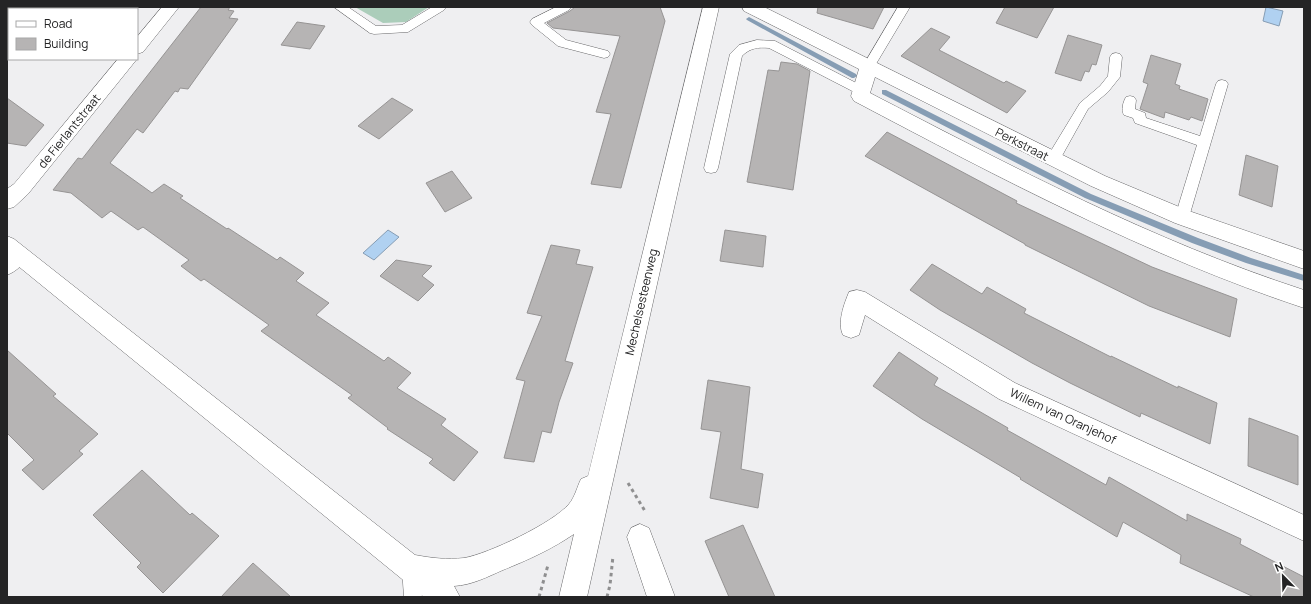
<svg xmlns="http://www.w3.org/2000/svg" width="1311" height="604" font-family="Manrope,sans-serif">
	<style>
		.green { fill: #abcdba }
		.water { fill: #b0d1f1; stroke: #869db4 }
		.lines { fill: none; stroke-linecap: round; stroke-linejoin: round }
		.stream { fill: #869db4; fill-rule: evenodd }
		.building { fill: #b6b4b4; stroke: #969494 }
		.lane-casing { stroke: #69696b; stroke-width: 1 }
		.street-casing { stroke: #69696b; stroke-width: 1 }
		.secondary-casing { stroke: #69696b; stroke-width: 1 }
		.path { stroke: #8f8f90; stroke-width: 3; stroke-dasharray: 3.5 3.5; stroke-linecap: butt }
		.lane { fill: #fff; fill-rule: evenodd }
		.street { fill: #fff; fill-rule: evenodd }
		.secondary { fill: #fff; fill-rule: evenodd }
		.labels { text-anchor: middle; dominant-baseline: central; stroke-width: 4; stroke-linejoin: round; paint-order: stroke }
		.street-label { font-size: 12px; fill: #242425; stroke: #fff }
	</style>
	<rect width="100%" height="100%" fill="#efeff1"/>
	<!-- green -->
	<path class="green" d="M355,7H429L406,22L383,23Z"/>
	<!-- water -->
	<path class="water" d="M1266,7L1283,11L1279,26L1263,21Z
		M388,230L399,237L374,260L363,253Z"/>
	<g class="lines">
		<!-- stream -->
		<path class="stream" d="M749,17L856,74L857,76L854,78H852L747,20L746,19Z
			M882,90H886L1091,194L1198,238L1251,258L1304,275V281L1246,263L1192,243L1085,198L882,94Z"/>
	</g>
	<!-- building -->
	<path class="building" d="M201,7H230L228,10L234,11L229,18L238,19L188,89L180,88L178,92L175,91L143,133L137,129L110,163L152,193L164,184L183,196L180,198L227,229L228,228L277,260L280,257L304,273L296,281L329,303L316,315L384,361L388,357L411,373L397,388L446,419L441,425L478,452L454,481L429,463L433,459L387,429L388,428L348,398L352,395L261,331L269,325L204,279L201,281L181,266L189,260L143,227L138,230L111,211L102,218L71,193L53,190L78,158L82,159Z
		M575,7H660L665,21L621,188L591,184L611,114L596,112L620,36L553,28L547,23L570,11Z
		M818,7H884L873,29L817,13Z
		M1005,7H1054L1037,38L996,23Z
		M297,22L325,26L310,49L281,45Z
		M931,28L950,37L939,50L1004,83L1006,81L1026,91L1007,113L901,56Z
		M1068,35L1102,45L1096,65L1092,64L1089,72L1085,71L1081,81L1055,73Z
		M1151,55L1181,64L1175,84L1180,86L1179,89L1208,99L1202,121L1191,117L1189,120L1165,112L1164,118L1140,109L1148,84L1143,82Z
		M781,62L797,64L810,71L793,190L747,182L768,70L779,71Z
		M7,98L44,125L26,146L7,143Z
		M392,98L413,110L379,139L358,126Z
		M887,132L1017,201L1016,203L1152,267L1237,299L1230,337L1149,306L1025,245V244L865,156Z
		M1246,155L1278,166L1272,207L1239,195Z
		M452,171L472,198L445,212L426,183Z
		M725,230L766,236L763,267L720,261Z
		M551,245L580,250L576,264L593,267L565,361L573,363L559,402L551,433L542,431L534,462L504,458L525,381L516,379L542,316L527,313Z
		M396,260L432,266L422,276L434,285L418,301L380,276Z
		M932,264L982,294L987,287L1026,309L1024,313L1111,357V356L1178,388V386L1217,403L1210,444L1141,413L1140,417L1070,383L1032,363L940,310L910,290Z
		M7,350L56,394L53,396L98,434L79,451L83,454L43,490L22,470L34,460L7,433Z
		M899,352L938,378L934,385L1008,428L1007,430L1106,485L1109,477L1187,521V514L1241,539L1240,544L1304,577V597H1254L1180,563L1181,555L1123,522L1117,537L1020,479L1021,478L922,419L873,386Z
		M708,380L750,387L741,469L763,474L758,508L710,498L721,432L701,429Z
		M1249,418L1298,436V485L1248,466Z
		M142,470L190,515L192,513L219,536L163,593L137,567L141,563L93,515Z
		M743,525L775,597H729L705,541Z
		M253,563L291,597H221Z"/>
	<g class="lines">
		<defs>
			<path id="lane" d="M334,7H348L376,26L402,25L432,7H446L444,10L408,32L374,34L370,33Z
				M556,7H571L569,10L544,23L566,40L608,51L610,54L608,57L604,58L558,46L532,25L530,22L532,19Z
				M898,7H910L873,69L869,70L865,69L863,66Z
				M757,40L775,41L866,88L868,91L866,94L862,95L858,94L769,48C758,47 750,48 742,56L718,168L716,172L711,173L706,172L704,168L730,54L739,45Z
				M1116,53L1120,54L1122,57L1120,77L1108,92L1088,109L1058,163L1053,164L1048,163L1046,159L1080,103L1100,86L1108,76L1110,57L1112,54Z
				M1222,80L1226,81L1228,84L1189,217L1187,221L1182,223L1177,221L1175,217L1197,145L1135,123L1133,118L1124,115C1121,110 1123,102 1126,97L1130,96L1134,97L1136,100L1135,109L1145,113L1146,118L1200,136L1216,84L1218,81Z
				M411,559L417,562L420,568L422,597H404L402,568L405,562Z"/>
			<path id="street" d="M162,7H179L143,52L137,54V37Z
				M742,7H764L1105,176L1189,211L1304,251V269L1175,223L1091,186L875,77L870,93C1011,166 1153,241 1304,290V308C1147,256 1000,178 854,101L851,96L859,69L744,11Z
				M118,59H137L28,194L14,207L7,209V189L14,184Z
				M18,245L25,248L29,254C24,264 17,271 7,275V252L11,248Z
				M857,290L865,292L1015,383L1304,515V541L999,399L865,315L859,335L851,338L843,335C837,323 844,304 849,292Z
				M640,524L649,528L675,597H647L627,537L631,528Z"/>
			<path id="secondary" d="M703,7H719L587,597H559L574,534C552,549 528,560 503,570C487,577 472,585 454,586L460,597H424L7,257V236L14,239L415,555C431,558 447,560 464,558C488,554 553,523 569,504C575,497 577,487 581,479L588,476Z"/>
		</defs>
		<!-- lane casing -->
		<use href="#lane" class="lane-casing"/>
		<!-- street casing -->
		<use href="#street" class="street-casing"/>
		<!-- secondary casing -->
		<use href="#secondary" class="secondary-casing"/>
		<!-- path -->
		<path class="path" d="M628,483L645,511
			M539,597L548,565
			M607,597L610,585L613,556"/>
		<!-- lane -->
		<use href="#lane" class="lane"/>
		<!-- street -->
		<use href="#street" class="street"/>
		<!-- secondary -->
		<use href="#secondary" class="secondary"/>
	</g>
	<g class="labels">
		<!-- street labels -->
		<g class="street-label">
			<text transform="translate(69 131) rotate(-51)">de Fierlantstraat</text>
			<text transform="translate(1022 144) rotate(27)">Perkstraat</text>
			<text transform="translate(641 302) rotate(-77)">Mechelsesteenweg</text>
			<text transform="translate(1063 416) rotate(25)">Willem van Oranjehof</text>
		</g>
	</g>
	<!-- border -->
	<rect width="1311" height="604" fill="none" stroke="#242425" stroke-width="16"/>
	<!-- legend -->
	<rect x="8" y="8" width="130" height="52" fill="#ffffff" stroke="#a7a7a8"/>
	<rect x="16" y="21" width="20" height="6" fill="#ffffff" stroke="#a7a7a8"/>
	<text x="44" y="28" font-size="12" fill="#242425">Road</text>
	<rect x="16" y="38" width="20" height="12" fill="#b6b4b4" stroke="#a7a7a8"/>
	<text x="44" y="48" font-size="12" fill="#242425">Building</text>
	<!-- north arrow -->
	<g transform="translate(1283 576) rotate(337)" stroke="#ffffff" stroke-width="3" paint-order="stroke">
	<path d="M0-3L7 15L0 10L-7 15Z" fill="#242425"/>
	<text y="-6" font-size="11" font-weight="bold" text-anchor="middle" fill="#242425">N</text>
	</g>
</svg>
